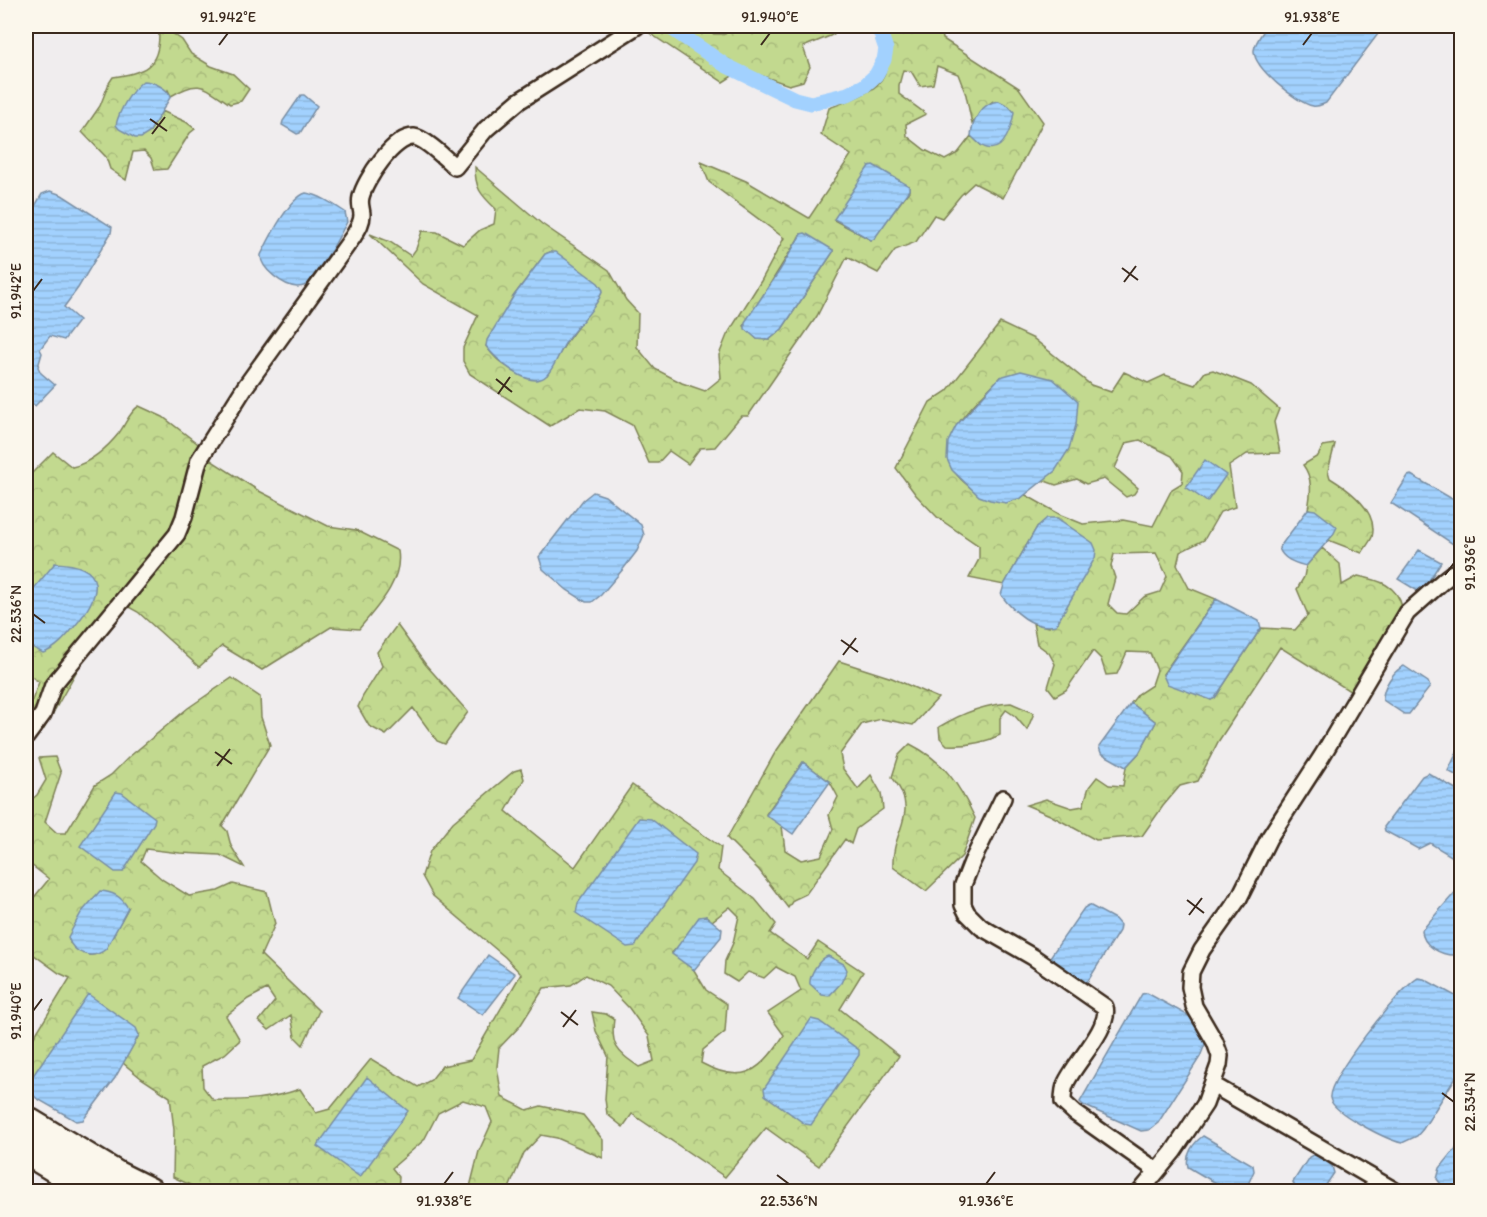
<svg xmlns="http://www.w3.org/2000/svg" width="1487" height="1217" font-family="Itim,sans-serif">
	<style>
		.forest { fill: url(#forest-crowns); stroke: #7e8256; stroke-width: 1.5; fill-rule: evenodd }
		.water { fill: url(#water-rules); stroke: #798ea4; stroke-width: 1.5 }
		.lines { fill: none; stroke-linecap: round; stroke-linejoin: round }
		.canal { stroke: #a2d1fe; stroke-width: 15 }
		.street-casing { stroke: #3b2a1e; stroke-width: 20 }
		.highway-casing { stroke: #3b2a1e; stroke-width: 33 }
		.street { stroke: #fbf7ec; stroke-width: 15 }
		.highway { stroke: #fbf7ec; stroke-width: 28 }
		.ticks { fill: none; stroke: #3b2a1e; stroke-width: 2 }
		.neatline { fill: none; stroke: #3b2a1e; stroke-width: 2 }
		.ticks-label { font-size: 15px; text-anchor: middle; fill: #3b2a1e }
	</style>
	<defs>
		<pattern id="forest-crowns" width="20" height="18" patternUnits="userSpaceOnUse" patternTransform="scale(1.5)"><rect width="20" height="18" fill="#c2d98f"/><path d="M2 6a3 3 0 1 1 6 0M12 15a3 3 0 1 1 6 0" fill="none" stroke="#a8ba7b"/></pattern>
		<pattern id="water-rules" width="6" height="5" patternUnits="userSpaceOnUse" patternTransform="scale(1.5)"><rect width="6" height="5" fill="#a2d1fe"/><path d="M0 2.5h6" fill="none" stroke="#8cb4d9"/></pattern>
	</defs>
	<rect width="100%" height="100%" fill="#f0edee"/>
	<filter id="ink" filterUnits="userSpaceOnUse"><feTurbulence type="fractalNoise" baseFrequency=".0167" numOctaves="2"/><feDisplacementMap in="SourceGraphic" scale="12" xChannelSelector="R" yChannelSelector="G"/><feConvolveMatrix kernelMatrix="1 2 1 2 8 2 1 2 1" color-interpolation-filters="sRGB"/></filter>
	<g filter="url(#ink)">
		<!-- forest -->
		<path class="forest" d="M647,26H700L714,34H725L733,26H847L830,36L803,47L810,67L803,81L789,85L743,69L723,82L645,30Z
			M886,26H941L943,39L1019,88L1043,122L1003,198L974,183L961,195L942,218L934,215L916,242L895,250L878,273L847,257L817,316L748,416H741L715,447L700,448L688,464L669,451L658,463H649L632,425L605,411L580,408L550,426L470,374L463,361V348L478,315L423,284L370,234L390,242L411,256L416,249L422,231L437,232L463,245L480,230L494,224L496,209C480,194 475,188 475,167L542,224L609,270L626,300L638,313L637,347L655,369L682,383L705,391L721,378L719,355L727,335L761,281L784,238L709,182L701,162L746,181L809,218L851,155L821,135L829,108C843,103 867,95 877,85C892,71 889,44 886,26ZM937,66L958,74L966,95L972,124L984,108L992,102L981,145L971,136L958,153L945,160L925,150L907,136L906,124L926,114L899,94V85L903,70L911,71L920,86L933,84ZM909,186V191L873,239L871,240L834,220ZM801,234L833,250V252L782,329L769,340L757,339L744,326ZM550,252L600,296L567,341L547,375C518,371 505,373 486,346L513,297L545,254Z
			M166,29L182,40L191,54L211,66L233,74L249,89L241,101L230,104C204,87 201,78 171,96L168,90L149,133L162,111L186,122L195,129L190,133L167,169L155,170L151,158L144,151L133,152L126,180L110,169L106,157L82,132L100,106L109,83L113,77C144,72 159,68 159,34Z
			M1000,323L1034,339L1091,385L1111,392L1124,372L1148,383L1165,375L1195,385L1205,372L1213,370L1251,385L1279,409L1274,422L1280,453L1247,454L1229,466L1235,507L1220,512L1204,540L1180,552L1177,565L1189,588L1216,599L1163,674L1211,700L1215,698L1261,628L1295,630L1308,615L1297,589L1304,577L1306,566L1322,548L1340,564L1342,585L1358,576C1379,580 1397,585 1402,607L1356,695L1280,647L1218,742L1198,781L1180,786L1163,806L1142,836L1096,840L1050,815L1026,805L1046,799L1072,808L1083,806L1089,787L1097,777L1109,785L1123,786L1126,767L1139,753L1156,722L1131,703L1138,694L1152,685L1157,670L1150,653L1127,652L1117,674L1106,675L1101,659L1093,651L1066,690L1055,696L1048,687L1055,664L1049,653L1037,644L1033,623L1049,627L1037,527L1004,585L969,578L979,559V546L938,518L916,495L896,468L930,402L947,391ZM1000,377L1055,471L1042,480L1056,485L1077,479L1086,484L1104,479L1126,497L1134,494L1138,488L1115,468L1126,443L1140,440L1172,456L1183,471L1182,483L1172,489L1153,526L1123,520L1083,524L1061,515L1024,494L1021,498C991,500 988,503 965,483C921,445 973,408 1000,377ZM1156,553L1167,576L1160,592L1144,597L1126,614L1117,613L1108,604L1115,578L1111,566L1114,554Z
			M139,406L163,417L197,443L212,461L259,491L328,526L356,530L398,551C403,581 377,607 359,629L331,627L262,670L222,646L199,667L138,612L127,606L88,651L44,729L26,716L39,682L26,673V479L53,452L72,467C89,464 108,447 119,433C126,424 129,412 139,406Z
			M1335,444L1328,471L1330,478C1348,489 1379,511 1372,537C1370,542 1365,548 1362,553L1328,540L1333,535L1315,511L1308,509C1311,493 1313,478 1303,465L1318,456L1323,446Z
			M397,625L426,665L468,712L445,744L437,741L413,708L386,735L369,726L358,707L363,696L382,666L377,652Z
			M839,661L892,678L938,698L913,725L881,719L862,724L840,754L843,769L858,789L871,775L881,793L883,809L856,829L851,844L845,839L806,894L793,900L788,908L759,870L727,838L775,753ZM803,762L830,782L838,797L829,815L833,829L821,856L801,860L785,850L782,826L766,814Z
			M232,678L260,697L261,717L270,745L222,826L227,831L231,846L244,867L220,855L180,853L146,849L141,861L163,880L189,896L218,891L233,884L267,892L275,924L261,955L319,1011L303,1045L295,1037L291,1015L269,1030L259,1021L275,1001L267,989L248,999L226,1016L240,1040L225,1054L202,1066L203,1087L213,1100C244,1101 271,1099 300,1089L316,1113L330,1109L371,1059L418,1087L431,1080L442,1066L471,1060L521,974L505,957L433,896L422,876L430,851L453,822L514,771L521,769L524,779L506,811L575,867L632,785L721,847L718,870L755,899L776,924L770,933L807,959L818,942L863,972L840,1009L899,1056L819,1166L766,1128L725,1177L632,1114L623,1127L607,1114L605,1099L608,1056L596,1031L592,1012L606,1014L614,1019C610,1047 618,1052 639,1067L654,1061L649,1036L629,1008L608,986L586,975L571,985L544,988L520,1026L499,1048L497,1067L502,1097L527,1110L541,1106L583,1115L603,1140V1158L557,1138L541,1135L524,1153L510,1186L513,1192L469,1191L479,1151L492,1122L486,1107L463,1100L438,1113L424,1140L392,1168L399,1177L398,1191H203L173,1177L174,1130L170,1097L141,1078L123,1063L139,1035L26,1086V1050L70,978L59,973L26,949V907L49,879L26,861V804L37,795L46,780L39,758L55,757L61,773L45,822L57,833H66L95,785L111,775L129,757L188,708ZM730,907L739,916L733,943L725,961L724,974L737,982L748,972L764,978L776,967L795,977L801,991L768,1013L784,1035C760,1073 742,1085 701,1063L703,1050L725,1032L727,1004L706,990L694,970L672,953L706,916L712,921ZM128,908L106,948C92,961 82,954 70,943Z
			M1011,703L1034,713L1027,730L1015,716L1006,710L1000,718V735C982,744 966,746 947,745L940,738L939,727C962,713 985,704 1011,703Z
			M910,744C944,761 959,784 975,818L962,856L926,891L893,867C891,829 922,814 892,777L899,755Z"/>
		<!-- water -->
		<path class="water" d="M1267,26H1384L1326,103C1321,105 1317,107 1313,106C1297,103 1253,68 1254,50C1255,42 1263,32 1267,26Z
			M143,81C153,81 166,88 171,96L149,133L141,138H135L119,129L116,125C119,111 131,90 143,81Z
			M301,95H304L317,106L300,133L297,134L282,125L283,121Z
			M999,101L1009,106L1014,112C1012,125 1005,153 987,148C981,147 976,140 971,136C972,121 982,102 999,101Z
			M873,165L909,186V190L874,239L871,240L834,219L869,166Z
			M50,191L62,195L112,227L111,233L78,288L64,307L79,320L64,340L50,336L40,349L42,353L38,367L41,373L55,385L35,406L26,397V221L42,194Z
			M306,193C320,195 333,204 345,212L347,222L331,251L307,285C304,286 300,287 297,287C284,286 260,269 261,255C269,239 289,198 306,193Z
			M805,233L833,250V252L782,329L769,340L757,339L745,329V322L780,270L801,234Z
			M550,252H556L598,283L603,290C596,309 579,323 568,339C560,350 556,365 547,375C531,392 495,359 486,346L487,340L513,297L545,254Z
			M1021,371L1053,379L1078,401L1076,425L1069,449L1055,471L1021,498L1006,503L990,500L979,496L952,470L947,459L948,442L956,426L1000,377Z
			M1205,460L1226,475L1207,502L1186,487Z
			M1411,475L1461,504V530L1453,544L1391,503L1408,476Z
			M593,492L605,496L641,525L644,535L637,551L624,568L601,595L592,602H586L567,590L543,569L539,557L583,500Z
			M1308,509L1315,510L1337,527L1333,535L1306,566C1296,563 1283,560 1279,548Z
			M1047,518H1057L1093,543L1096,550L1095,558L1056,625C1034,631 1013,611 1001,595L1004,585L1037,527Z
			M1419,550L1441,562L1421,593L1398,579Z
			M55,563C107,565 103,593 75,626C66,637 56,649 43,653L26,644V598Z
			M1216,599L1259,621L1261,628L1215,698L1211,700L1167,684L1163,675Z
			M1404,666L1428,682L1430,687L1409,714H1404L1383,700C1382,688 1394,670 1404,666Z
			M1131,703L1156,722L1139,753L1126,767L1101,753L1099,747Z
			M1461,744L1462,745L1461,778L1448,771Z
			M803,762L830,782L793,834L766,815Z
			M1428,773L1461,792V862L1430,843L1418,849L1385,831L1384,827L1422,776Z
			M116,792L122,793L155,818L154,823L123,872H115L80,846Z
			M639,818L651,819L696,854L694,863L635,946L627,947L576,913L578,903Z
			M1459,888H1462L1461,948L1456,955C1442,956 1422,946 1422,930Z
			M100,891C113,892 121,896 128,908L106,949C93,960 73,955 68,937L81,913Z
			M1089,905L1115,919L1120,925L1119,931L1088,981L1084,983L1051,960L1050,957L1084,908Z
			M706,916L722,929L721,937L694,970L672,954L699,917Z
			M488,955L515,974L483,1015L458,998Z
			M828,956L844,964L847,970L841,983L829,996L822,995L810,984C809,975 819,959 828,956Z
			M1418,978L1424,979L1461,999V1069L1423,1129L1417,1136L1402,1143C1388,1140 1332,1113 1330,1098C1327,1079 1400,988 1418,978Z
			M1147,993L1189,1016L1201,1031L1205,1044L1200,1057L1158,1123L1149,1130L1141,1131L1083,1105L1080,1102L1142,994Z
			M88,994L136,1028L139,1035L115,1078L83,1120L76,1121L36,1098L26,1086Z
			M811,1019L819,1021L859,1050V1055L811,1125L805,1124L765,1095L764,1089Z
			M367,1077L408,1111L360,1177L317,1146Z
			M1203,1136L1253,1165L1254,1171L1245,1191C1229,1193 1202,1175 1188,1167C1185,1155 1193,1143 1203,1136Z
			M1461,1142V1191C1451,1192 1443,1189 1437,1179L1440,1168Z
			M1313,1155L1319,1156L1332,1166L1334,1173L1322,1191H1296L1293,1182L1309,1157Z"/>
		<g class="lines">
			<!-- canal -->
			<path class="canal" d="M668,26L725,65L795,99L811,103L848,94L864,86L876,75L884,60L886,49L878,26"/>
			<defs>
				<path id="street" d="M26,737L43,714L53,685L177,534L184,517L199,460L245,387L353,237C357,230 362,223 362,215C362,209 359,205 361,197C365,180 394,136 414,137C425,138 447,160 455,167L486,129L519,101L637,26
					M1003,798L972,862L963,885V905L967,913L981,927L1033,957L1105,1007C1111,1027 1074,1064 1066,1083C1063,1089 1063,1096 1063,1102L1075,1113L1157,1171
					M1213,1085L1397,1192
					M1140,1192L1173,1152L1205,1104L1219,1065L1220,1056L1215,1042L1194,1006L1190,987L1191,972L1202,950L1239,898L1269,838L1322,756L1407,613L1444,580L1453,573L1462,571"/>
				<path id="highway" d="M26,1121L117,1176L149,1192
					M26,1150L95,1192"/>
			</defs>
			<!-- street casing -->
			<use href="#street" class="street-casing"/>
			<!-- highway casing -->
			<use href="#highway" class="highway-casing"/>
			<!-- street -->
			<use href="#street" class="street"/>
			<!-- highway -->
			<use href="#highway" class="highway"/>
		</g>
	</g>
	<!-- ticks -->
	<path class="ticks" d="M219,45L228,33M761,45L770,33M1303,45L1312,33M150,119L167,131M152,134L165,117M1122,268L1138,280M1124,282L1136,266M33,291L42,279M496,379L512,392M498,394L510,377M1445,575L1454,563M33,614L45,623M841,640L858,652M843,655L856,638M215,752L232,764M217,766L230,749M1187,900L1204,913M1189,915L1202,898M33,1011L42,999M561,1012L578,1025M563,1027L576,1010M1442,1093L1454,1102M777,1175L789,1184M444,1184L453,1172M986,1184L995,1172"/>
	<!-- margin -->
	<rect width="1487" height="1217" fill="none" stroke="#fbf7ec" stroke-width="66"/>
	<rect x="33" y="33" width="1421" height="1151" class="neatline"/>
	<g class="ticks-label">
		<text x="228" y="22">91.942°E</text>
		<text x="770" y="22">91.940°E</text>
		<text x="1312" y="22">91.938°E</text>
		<text transform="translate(16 291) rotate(-90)" y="5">91.942°E</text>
		<text transform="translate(1470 563) rotate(-90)" y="5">91.936°E</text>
		<text transform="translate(16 614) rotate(-90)" y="5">22.536°N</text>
		<text transform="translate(16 1011) rotate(-90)" y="5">91.940°E</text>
		<text transform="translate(1470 1102) rotate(-90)" y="5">22.534°N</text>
		<text x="444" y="1206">91.938°E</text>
		<text x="789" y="1206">22.536°N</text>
		<text x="986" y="1206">91.936°E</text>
	</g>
</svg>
